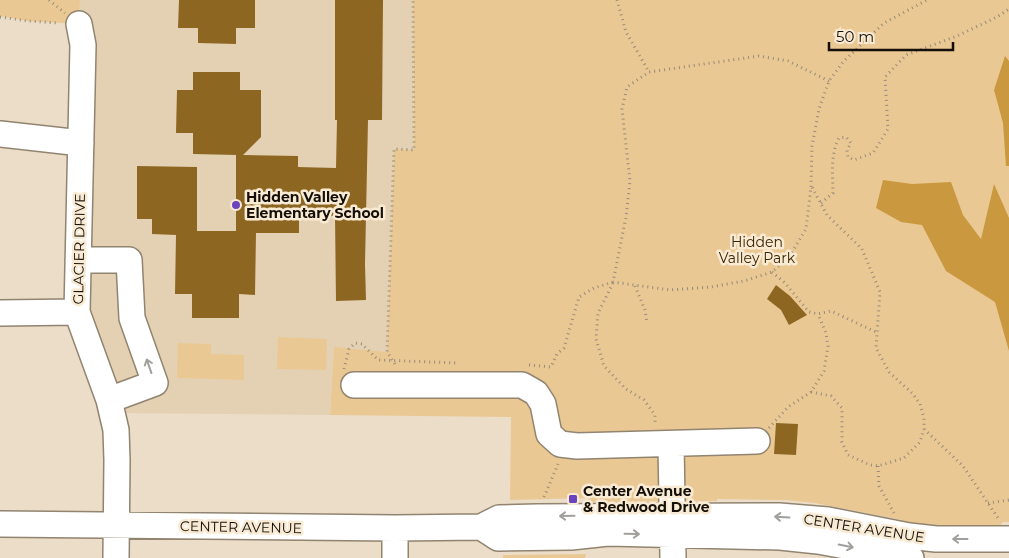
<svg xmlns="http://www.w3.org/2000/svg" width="1009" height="558" font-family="Montserrat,sans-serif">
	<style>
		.built { fill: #e4d1b4 }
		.green { fill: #eac893 }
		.forest { fill: #ca993f }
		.building { fill: #8d6722 }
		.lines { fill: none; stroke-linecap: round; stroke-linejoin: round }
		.minor-casing { stroke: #918470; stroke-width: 28 }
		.path { stroke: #968b7b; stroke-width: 3; stroke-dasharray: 1 4; stroke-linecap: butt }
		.minor { stroke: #fff; stroke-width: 25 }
		.oneway { stroke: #a19f9c }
		.poi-dot { fill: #6b44bd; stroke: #f9ead4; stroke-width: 2 }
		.labels { text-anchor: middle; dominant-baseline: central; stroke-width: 5; stroke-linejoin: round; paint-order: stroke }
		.poi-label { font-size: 14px; font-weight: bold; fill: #140f08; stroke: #f9ead4; text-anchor: start }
		.park-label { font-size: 14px; fill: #3a2600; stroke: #f9ead4 }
		.street-label { font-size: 14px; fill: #140f08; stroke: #f9ead4 }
	</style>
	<rect width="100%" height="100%" fill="#ebddc7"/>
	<!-- built -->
	<path class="built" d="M80,0H413L414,150H394L387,352L334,348L330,415L112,413L77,312Z"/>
	<!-- green -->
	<path class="green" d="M0,0H80L79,24L28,21L0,16Z
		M413,0H1009V522H1003L1000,526H957L913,524L904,522L902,520L815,503L786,500L717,499V501L589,502L587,498L510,500L511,417L330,415L334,347L387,352L394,149L414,150Z
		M278,337L327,339L326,370L277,369Z
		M178,343L211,344V354L244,355V380L177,378Z
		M586,554L585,558H503V555Z"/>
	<!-- forest -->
	<path class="forest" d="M1005,56L1009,61V166H1006L1003,123L994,90Z
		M883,180L912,184L951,182L963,215L981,239L994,184L1009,218V351L995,302L946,271L922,225L901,222L876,208Z"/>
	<!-- building -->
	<path class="building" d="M179,0H255V28H236V44L198,43V28H178Z
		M335,0H383L382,120H368L365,264L366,300L336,301L335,216H299V233H256L255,295L239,294V318H192V294H175L176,235L152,234V219H137V166L197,167V231H236V155L193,154V133H176L177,90H193V72H240V90H261V137L243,155L298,156V167L336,168L337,120H335Z
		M776,285L790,296L807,315L789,325L781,310L767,299Z
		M776,423L798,424L796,455L774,454Z"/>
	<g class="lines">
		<defs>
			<path id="minor" d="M79,24L83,45L77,312L109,400L116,430L117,460L116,558
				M0,134L81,143
				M78,260H129L132,318L155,383L109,400
				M0,313L77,312
				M354,385H522L536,393L543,404L549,434L560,444L577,446L757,441
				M671,444L673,558
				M0,524L395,528L481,527L499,518L537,517L779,516L828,520L909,536L936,539H1009
				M481,527L498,538L571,537L608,533L780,537L818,541L911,558
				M395,558V528"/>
		</defs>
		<!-- minor casing -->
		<use href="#minor" class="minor-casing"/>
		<!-- path -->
		<path class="path" d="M49,0L65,13
			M617,0L626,32L649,72
			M0,17L28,21L59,23
			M829,81L788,61L759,56L649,72L627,87L622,109L630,181L626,217L613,282L670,290L711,287L744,281L772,272L789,257L806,229L811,187L812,146L819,109L829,81L843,62L884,23L927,0
			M821,203L833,193C833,174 830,155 839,138L846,137L851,143L847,150L848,157L854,160L873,153L888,129L885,77L906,55L957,36L997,17L1009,9
			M772,272L785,283L809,312L818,314L831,311L876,332
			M613,283L598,313L596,339L604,366L626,389L644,400L655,415V424
			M635,286L645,310L647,323
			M395,364L387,352L394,149L414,150L413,0
			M529,365L551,367L557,354L564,348L579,297L594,288L613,282
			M344,369L349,349L355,343L362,344L378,360L458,363
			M811,392L831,396L842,408V442L848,455L870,465L878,466L904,458L920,442L924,429V418L920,404L913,394L889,372L876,348L880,292L862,249L827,215L812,187
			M769,428L788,407L811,392L824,371L828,346L826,333L818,314
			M924,429L963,466L998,518
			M878,466L879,486L894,513
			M544,497L558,464
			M988,503L1009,500"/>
		<!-- minor -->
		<use href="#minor" class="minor"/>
	</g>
	<!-- one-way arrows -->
	<defs><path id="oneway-shaft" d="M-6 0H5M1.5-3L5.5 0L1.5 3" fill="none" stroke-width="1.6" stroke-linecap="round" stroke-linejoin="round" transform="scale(1.25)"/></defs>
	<g class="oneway">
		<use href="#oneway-shaft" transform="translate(149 366) rotate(-109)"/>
		<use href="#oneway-shaft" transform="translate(567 516) rotate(179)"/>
		<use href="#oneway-shaft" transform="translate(782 517) rotate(-177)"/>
		<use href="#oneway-shaft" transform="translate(632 534) rotate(1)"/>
		<use href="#oneway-shaft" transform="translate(960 539) rotate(-180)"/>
		<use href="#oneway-shaft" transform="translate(846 546) rotate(11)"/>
	</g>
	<!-- markers -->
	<g class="poi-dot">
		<circle cx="236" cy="205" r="5"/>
		<rect x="568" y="494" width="10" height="10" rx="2.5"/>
	</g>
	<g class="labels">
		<!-- poi labels -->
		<g class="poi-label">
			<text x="246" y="197">Hidden Valley<tspan x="246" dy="16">Elementary School</tspan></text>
			<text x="583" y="491">Center Avenue<tspan x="583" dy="16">&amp; Redwood Drive</tspan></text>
		</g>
		<!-- park labels -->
		<g class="park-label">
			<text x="757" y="242">Hidden<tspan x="757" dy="16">Valley Park</tspan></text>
		</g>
		<!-- street labels -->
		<g class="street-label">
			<text transform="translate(79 249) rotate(-89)">GLACIER DRIVE</text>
			<text transform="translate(241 527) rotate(1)">CENTER AVENUE</text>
			<text transform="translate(864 528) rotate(9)">CENTER AVENUE</text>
		</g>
	</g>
	<!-- scale -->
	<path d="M829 42v8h124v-8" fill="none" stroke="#140f08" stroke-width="2.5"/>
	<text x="836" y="42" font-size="15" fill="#140f08" stroke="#f9ead4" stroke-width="4" paint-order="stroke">50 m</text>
</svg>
